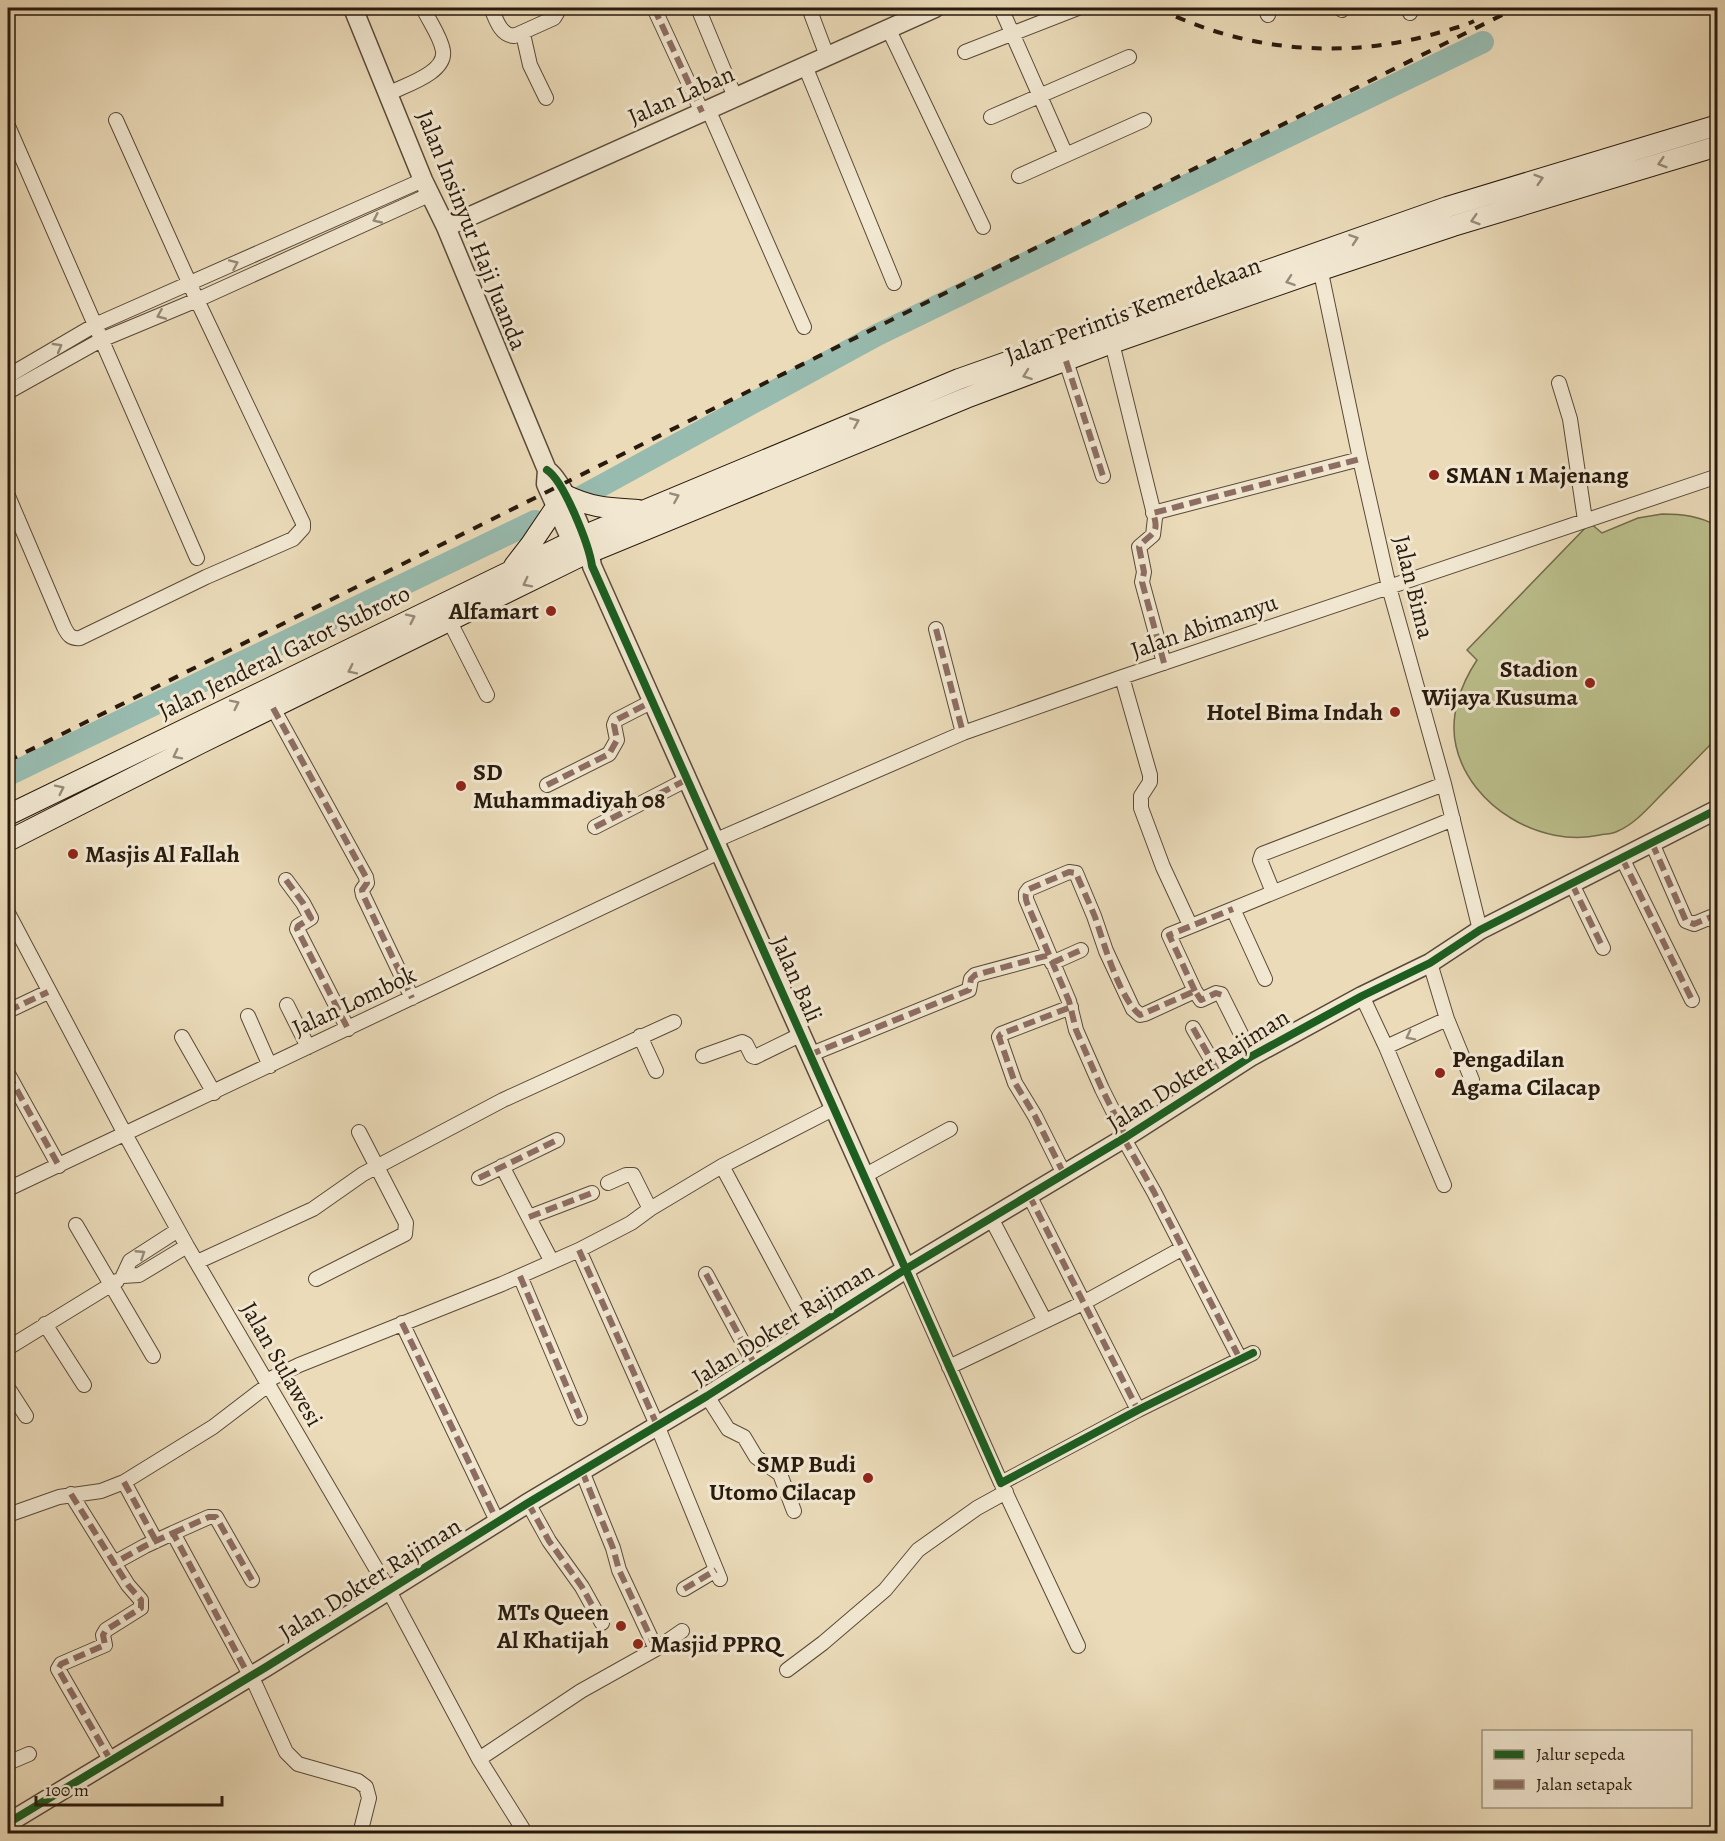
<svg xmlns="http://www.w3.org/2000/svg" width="1725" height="1841" font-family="Alegreya,serif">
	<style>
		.green { fill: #bbbf8c; stroke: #726c4c; stroke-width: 1.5 }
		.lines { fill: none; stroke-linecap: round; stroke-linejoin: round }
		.river { stroke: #98bbaf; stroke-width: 22 }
		.minor-casing { stroke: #594a38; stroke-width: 16 }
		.tertiary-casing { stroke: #594a38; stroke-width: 21 }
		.secondary-casing { stroke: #281a0d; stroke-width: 22 }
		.minor { stroke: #f2e8d2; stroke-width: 14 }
		.tertiary { stroke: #f2e8d2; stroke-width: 18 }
		.secondary { stroke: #f2e8d2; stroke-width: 20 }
		.rail { stroke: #281a0d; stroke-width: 4; stroke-dasharray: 10 10; stroke-linecap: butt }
		.quiet { stroke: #8d6e63; stroke-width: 6; stroke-dasharray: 12 6; stroke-linecap: butt }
		.cycleway-casing { stroke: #f2e8d2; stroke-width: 11 }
		.cycleway { stroke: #1b5e20; stroke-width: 8 }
		.oneway { stroke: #978b79 }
		.poi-dot { fill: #8f2418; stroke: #f2e8d2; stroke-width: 2 }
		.labels { text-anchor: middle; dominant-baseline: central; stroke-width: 6; stroke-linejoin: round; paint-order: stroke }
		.street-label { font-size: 24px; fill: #281a0d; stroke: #f2e8d2 }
		.poi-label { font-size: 24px; font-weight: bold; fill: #281a0d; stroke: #f2e8d2; text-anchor: start }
	</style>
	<rect width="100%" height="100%" fill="#ebdbb9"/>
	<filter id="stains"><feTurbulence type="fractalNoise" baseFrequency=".00333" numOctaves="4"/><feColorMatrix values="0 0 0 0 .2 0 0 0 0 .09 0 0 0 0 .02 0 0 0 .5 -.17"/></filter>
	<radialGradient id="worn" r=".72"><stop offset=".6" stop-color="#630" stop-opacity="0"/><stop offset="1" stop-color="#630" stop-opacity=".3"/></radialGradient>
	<!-- green -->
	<path class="green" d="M1662,514C1682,514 1700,516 1717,526V738C1699,756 1681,775 1663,793C1649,807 1636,823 1618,831C1613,834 1606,834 1600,835C1541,848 1470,807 1456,746C1449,716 1461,684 1477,660L1467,650L1590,523L1602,533L1638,518Z"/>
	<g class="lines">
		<!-- river -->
		<path class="river" d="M577,499L877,335L1483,42
			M8,775L535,521"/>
		<defs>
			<path id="minor" d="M491,8C496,19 500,35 514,36L554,18L560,8
				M654,8L702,112
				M698,8L735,97
				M809,8L827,56
				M1001,8L1066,155
				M1265,8L1268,15
				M1341,8L1342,10
				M1408,8L1410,13
				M888,28L983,227
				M523,34L530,65L546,98
				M965,52L1078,8
				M805,66L894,283
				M390,93C405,85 446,73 443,51C441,37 429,21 423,8
				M708,109L804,327
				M991,117L1129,57
				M8,126L197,558
				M1019,176L1144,120
				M1319,263L1360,459L1389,587L1444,784L1480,930
				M1112,343L1155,518L1153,535L1139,547L1144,572L1142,582L1164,663
				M1066,361L1103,476
				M8,376L95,325L423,180
				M1559,383L1570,419L1585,520
				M8,392L101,340L197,300L431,194
				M8,496L64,627C68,635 71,639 80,638L206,577L293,539L303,528V523L197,300L116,120
				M1153,513L1360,459
				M450,622L487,695
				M936,629L963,733
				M1122,677L1150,775V782L1141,796V808L1163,867L1190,925
				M273,708L366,877L367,883L362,890L363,895L412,998
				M547,785L609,754L617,740L614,725L616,720L651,702
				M595,827L686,780
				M714,841L963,733L1122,677L1718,476
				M1652,843L1686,921L1694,924L1711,917L1718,924
				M1622,858L1692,1000
				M286,880L303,903L311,918L298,926L297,929L348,1029
				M1572,884L1603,948
				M1273,892L1260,860L1262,854L1444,784
				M8,913L125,1134L187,1246L388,1589L479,1759L526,1834
				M1052,963L1081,950
				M1265,979L1233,909L1453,819
				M1195,991L1169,935L1233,909
				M1362,996L1386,1047L1447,1019L1430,963
				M287,1005L308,1047
				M8,1011L48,992
				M248,1016L270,1066
				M1447,1019L1472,1080
				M1193,1028L1220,1075
				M640,1036L656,1071
				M182,1037L214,1093
				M1386,1047L1444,1185
				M809,1055L969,990L971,979L975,975L1049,955
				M703,1056L742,1042L746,1044L752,1056L755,1057L800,1035
				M8,1074L59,1166
				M1126,1137L1102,1089L1076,1030L1069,1001L1026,899V893L1029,889L1069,872L1076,873L1094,916L1106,951L1133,1009L1140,1015L1145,1014L1195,991L1201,1000L1216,993L1221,994L1252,1056
				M1124,1139L1154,1192L1240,1359
				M502,1166L552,1262
				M722,1166L810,1330
				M1064,1174L1035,1116L1015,1083L999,1037L1001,1034L1071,1007
				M864,1176L950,1129
				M479,1178L557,1140
				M608,1183L626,1175H633L650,1209
				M8,1189L719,852
				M1029,1195L1138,1410
				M529,1217L592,1193
				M991,1218L1045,1321
				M76,1225L153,1356
				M178,1230L130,1261L123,1276L139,1275L187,1246
				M579,1250L657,1425L720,1579
				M197,1262L313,1209L363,1174L503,1100L674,1022
				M906,1269L1001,1483L1138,1410L1253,1353
				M706,1274L755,1365
				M520,1276L580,1418
				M316,1279L405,1234L406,1223L359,1132
				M402,1323L498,1523
				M45,1324L84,1385
				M8,1348L117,1281
				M949,1367L1083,1303L1183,1248
				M266,1381L299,1365L502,1284L579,1250L631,1223L650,1209L722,1166L833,1109
				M8,1388L26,1416
				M707,1396L728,1429L744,1437L756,1457L780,1474L794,1511
				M582,1471L613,1548L619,1570L656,1649
				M124,1482L156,1541
				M1002,1485L1078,1646
				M71,1494L114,1563L145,1546L173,1533L256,1686L286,1752L298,1764L358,1781L366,1787L369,1798L360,1834
				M528,1503L549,1541L582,1587L602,1623
				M8,1515L59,1497L101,1491L124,1482L213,1427L268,1385
				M173,1533L209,1517H216L252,1580
				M684,1589L716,1570
				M787,1670L823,1643L885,1590L918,1550L977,1508L1006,1492
				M479,1759L581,1691L656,1649L682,1631
				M111,1761L58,1669L61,1664L105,1645L103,1635L106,1630L141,1608V1600L128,1585L114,1563
				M8,1763L29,1754"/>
			<path id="tertiary" d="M353,8L423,180L446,227L547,470L546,484L576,551
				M446,227L935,8
				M547,470C564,481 589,545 592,566L906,1269
				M8,1823L266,1667L528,1503L707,1396L906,1269L1126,1137L1252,1056L1362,996L1430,963L1480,930L1718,809"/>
			<path id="secondary" d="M565,495C592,508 608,508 638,510
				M514,566L531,544L556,507
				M8,815L583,536L959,379L1447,207L1718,125
				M8,841L199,744L579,557L966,398L1112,343L1321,270L1453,226L1718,146"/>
		</defs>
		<!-- minor casing -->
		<use href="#minor" class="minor-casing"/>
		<!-- tertiary casing -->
		<use href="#tertiary" class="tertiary-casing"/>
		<!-- secondary casing -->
		<use href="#secondary" class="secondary-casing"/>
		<!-- minor -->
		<use href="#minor" class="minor"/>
		<!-- tertiary -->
		<use href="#tertiary" class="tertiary"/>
		<!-- secondary -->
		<use href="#secondary" class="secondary"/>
		<!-- rail -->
		<path class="rail" d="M1158,8C1242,51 1344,60 1434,34C1447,30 1462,27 1474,21
			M8,761L1516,8"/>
		<!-- quiet -->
		<path class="quiet" d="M654,8L702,112
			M1066,361L1103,476
			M936,629L963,733
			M1164,663L1142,582L1144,572L1139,547C1149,533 1161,536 1153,513L1360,459
			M273,708L366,877L367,883L362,890L363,895L412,998
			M547,785L609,754L617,740L614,725L616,720L651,702
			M595,827L686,780
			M1652,843L1686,921L1694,924L1711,917L1718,924
			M1622,858L1692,1000
			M286,880L303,903L311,918L298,926L297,929L348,1029
			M1572,884L1603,948
			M1052,963L1081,950
			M1195,991L1169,935L1233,909
			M8,1011L48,992
			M1193,1028L1220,1075
			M809,1055L969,990L971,979L975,975L1049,955
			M8,1074L59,1166
			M1126,1137L1102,1089L1076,1030L1069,1001L1029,908C1026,901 1023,895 1029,889L1069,872L1076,873C1082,888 1089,902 1095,917C1104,943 1119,998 1140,1015L1195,991L1201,1000L1216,993L1222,995
			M1124,1139L1154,1192L1240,1359
			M1064,1174L1035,1116L1015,1083L999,1037L1001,1034L1071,1007
			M479,1178L557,1140
			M1029,1195L1138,1410
			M529,1217L592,1193
			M579,1250L657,1425
			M706,1274L755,1365
			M520,1276L580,1418
			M402,1323L498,1523
			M582,1471L613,1548L619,1570L656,1649
			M124,1482L156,1541
			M71,1494L114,1563L145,1546L173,1533L249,1676
			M528,1503L549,1541L582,1587L602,1623
			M173,1533L209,1517H216L252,1580
			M684,1589L716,1570
			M111,1761L58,1669L61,1664L105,1645L103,1635L106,1630L141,1608V1600L128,1585L114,1563"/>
		<defs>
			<path id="cycleway" d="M547,470C564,481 589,545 592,566L1001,1483L1138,1410L1253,1353
				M8,1823L266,1667L528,1503L707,1396L906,1269L1126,1137L1252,1056L1362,996L1430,963L1480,930L1718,809"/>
		</defs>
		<!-- cycleway casing -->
		<use href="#cycleway" class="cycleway-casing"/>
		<!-- cycleway -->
		<use href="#cycleway" class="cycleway"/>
	</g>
	<!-- one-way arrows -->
	<defs><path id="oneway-chevron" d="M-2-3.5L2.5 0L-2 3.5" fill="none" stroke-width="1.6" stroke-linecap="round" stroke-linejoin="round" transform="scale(1.5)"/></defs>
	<g class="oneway">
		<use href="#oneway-chevron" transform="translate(1662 163) rotate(163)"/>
		<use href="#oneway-chevron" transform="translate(1539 179) rotate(-17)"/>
		<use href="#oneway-chevron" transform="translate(377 219) rotate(155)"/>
		<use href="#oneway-chevron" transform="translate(1475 220) rotate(163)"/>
		<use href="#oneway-chevron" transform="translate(1354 239) rotate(-19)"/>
		<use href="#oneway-chevron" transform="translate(234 264) rotate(-24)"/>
		<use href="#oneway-chevron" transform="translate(1290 281) rotate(161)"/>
		<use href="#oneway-chevron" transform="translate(161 315) rotate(157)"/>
		<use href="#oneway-chevron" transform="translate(58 347) rotate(-30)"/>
		<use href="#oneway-chevron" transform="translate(1027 375) rotate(160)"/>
		<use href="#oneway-chevron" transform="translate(855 422) rotate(-23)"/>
		<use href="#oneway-chevron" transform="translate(675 497) rotate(-23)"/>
		<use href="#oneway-chevron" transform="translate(527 583) rotate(153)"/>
		<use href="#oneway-chevron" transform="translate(411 618) rotate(-26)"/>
		<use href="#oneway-chevron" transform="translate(352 670) rotate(154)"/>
		<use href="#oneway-chevron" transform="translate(235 704) rotate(-26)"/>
		<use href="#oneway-chevron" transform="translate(177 755) rotate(153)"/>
		<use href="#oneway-chevron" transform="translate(60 789) rotate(-26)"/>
		<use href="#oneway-chevron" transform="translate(1410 1036) rotate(153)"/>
		<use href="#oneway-chevron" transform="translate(141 1254) rotate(-33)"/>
	</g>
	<!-- markers -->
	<g class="poi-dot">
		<circle cx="1434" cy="475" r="6"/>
		<circle cx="551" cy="611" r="6"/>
		<circle cx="1590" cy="683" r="6"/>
		<circle cx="1395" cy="712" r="6"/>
		<circle cx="461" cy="786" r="6"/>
		<circle cx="73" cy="854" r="6"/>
		<circle cx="1440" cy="1073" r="6"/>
		<circle cx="868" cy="1478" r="6"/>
		<circle cx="621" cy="1626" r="6"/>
		<circle cx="638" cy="1644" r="6"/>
	</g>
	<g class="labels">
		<!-- street labels -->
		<g class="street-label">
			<text transform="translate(681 95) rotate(-24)">Jalan Laban</text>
			<text transform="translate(472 230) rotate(68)">Jalan Insinyur Haji Juanda</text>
			<text transform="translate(1133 310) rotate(-20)">Jalan Perintis Kemerdekaan</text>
			<text transform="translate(1414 587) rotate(76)">Jalan Bima</text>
			<text transform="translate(1204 626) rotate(-19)">Jalan Abimanyu</text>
			<text transform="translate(284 652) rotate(-26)">Jalan Jenderal Gatot Subroto</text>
			<text transform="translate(797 979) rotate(66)">Jalan Bali</text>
			<text transform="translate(354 1001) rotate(-25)">Jalan Lombok</text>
			<text transform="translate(1198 1070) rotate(-32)">Jalan Dokter Rajiman</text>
			<text transform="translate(783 1324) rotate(-32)">Jalan Dokter Rajiman</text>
			<text transform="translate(282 1364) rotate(60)">Jalan Sulawesi</text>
			<text transform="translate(370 1579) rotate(-32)">Jalan Dokter Rajiman</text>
		</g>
		<!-- poi labels -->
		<g class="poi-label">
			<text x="1446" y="475">SMAN 1 Majenang</text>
			<text x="539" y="611" text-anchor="end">Alfamart</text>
			<text x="1578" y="669" text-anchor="end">Stadion<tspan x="1578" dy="28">Wijaya Kusuma</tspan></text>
			<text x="1383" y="712" text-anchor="end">Hotel Bima Indah</text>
			<text x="473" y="772">SD<tspan x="473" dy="28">Muhammadiyah 08</tspan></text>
			<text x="85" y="854">Masjis Al Fallah</text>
			<text x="1452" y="1059">Pengadilan<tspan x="1452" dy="28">Agama Cilacap</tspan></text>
			<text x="856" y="1464" text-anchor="end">SMP Budi<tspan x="856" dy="28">Utomo Cilacap</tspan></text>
			<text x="609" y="1612" text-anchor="end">MTs Queen<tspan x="609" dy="28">Al Khatijah</tspan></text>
			<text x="650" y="1644">Masjid PPRQ</text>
		</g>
	</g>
	<!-- margin -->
	<rect width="1725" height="1841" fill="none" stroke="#ebdbb9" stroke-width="30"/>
	<rect x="9" y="9" width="1707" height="1823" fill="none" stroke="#281a0d" stroke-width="3"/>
	<rect x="15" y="15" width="1695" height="1811" fill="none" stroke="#281a0d" stroke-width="1.5"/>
	<!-- legend -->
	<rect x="1482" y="1730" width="210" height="78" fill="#f2e8d2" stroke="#a19683" stroke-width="1.5"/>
	<rect x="1494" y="1750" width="30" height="9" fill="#1b5e20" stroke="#a19683" stroke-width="1.5"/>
	<text x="1536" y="1760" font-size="18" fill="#281a0d">Jalur sepeda</text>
	<rect x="1494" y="1780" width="30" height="9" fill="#8d6e63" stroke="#a19683" stroke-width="1.5"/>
	<text x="1536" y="1790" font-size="18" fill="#281a0d">Jalan setapak</text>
	<!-- scale -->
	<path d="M36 1796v9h186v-9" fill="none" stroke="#281a0d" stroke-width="3"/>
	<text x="45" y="1796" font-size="18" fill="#281a0d" stroke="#f2e8d2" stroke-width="4.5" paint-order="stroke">100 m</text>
	<rect width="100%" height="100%" filter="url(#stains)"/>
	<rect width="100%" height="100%" fill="url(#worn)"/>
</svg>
